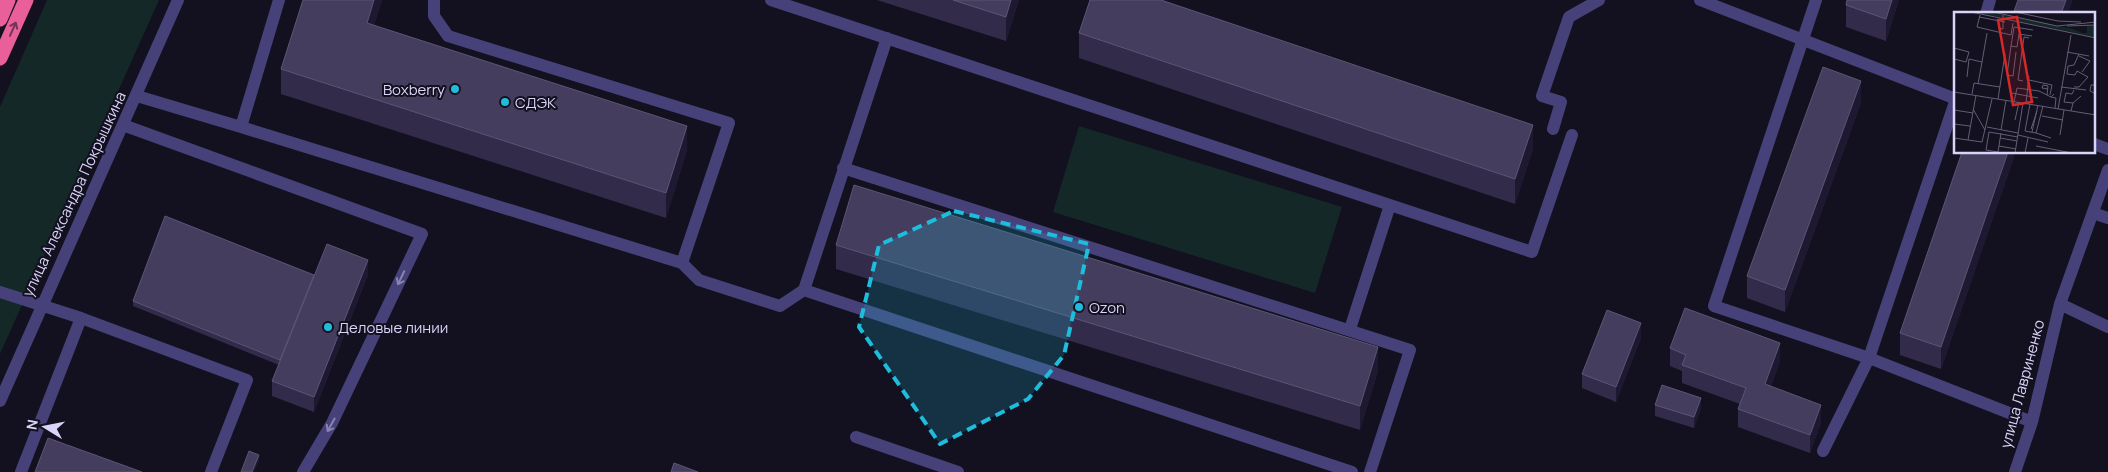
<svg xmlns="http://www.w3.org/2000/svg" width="2108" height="472" font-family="Manrope,sans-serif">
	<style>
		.green { fill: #142828 }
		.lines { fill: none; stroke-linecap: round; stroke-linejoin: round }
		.minor { stroke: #464178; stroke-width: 12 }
		.highway { stroke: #e95f99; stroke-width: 15 }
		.wall { fill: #332b4a }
		.shaded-wall { fill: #1e1831 }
		.building { fill: #453d5d; stroke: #5c5575 }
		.oneway { stroke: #733456 }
		.oneway2 { stroke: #8983b2 }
		.marked { fill: #1ebddb; fill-opacity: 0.2; stroke: #1ebddb; stroke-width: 4; stroke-dasharray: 10 6; stroke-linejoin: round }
		.poi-dot { fill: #1ebddb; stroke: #13101f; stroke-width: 2 }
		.labels { text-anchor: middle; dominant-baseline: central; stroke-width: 4; stroke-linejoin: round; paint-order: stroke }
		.poi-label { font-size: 15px; fill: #dad4f9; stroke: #13101f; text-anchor: start }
		.street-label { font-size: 15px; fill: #dad4f9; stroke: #13101f }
		.inset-road { fill: none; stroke: #635e76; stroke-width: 1 }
		.view { fill: #d62828; fill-opacity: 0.15; stroke: #d62828; stroke-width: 2.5 }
		.inset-edge { fill: none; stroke: #dad4f9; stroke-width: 2.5 }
	</style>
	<rect width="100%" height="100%" fill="#13101f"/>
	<!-- green -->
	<path class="green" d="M47,0H159L0,354V107Z
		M1079,126L1342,207L1315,293L1053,212Z"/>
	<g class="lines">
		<!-- minor -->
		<path class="minor" d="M279,0L241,127L682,263L729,123L448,36L434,16V0
			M771,0L1532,252L1572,135
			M1700,0L1956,99
			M1816,0L1714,306L1869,358L2032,422
			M1986,14L1990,0
			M137,96L241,127
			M123,125L422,234L332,423L303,472
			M1553,129L1561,102L1542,96L1569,17L1599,0
			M2094,144L2108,149
			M843,168L1410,350L1370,472
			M2093,213L2108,218
			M682,263L699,280L780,306L804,290L1352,472
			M804,290L887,38
			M0,292L81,318L247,380L211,472
			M2060,304L2108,327
			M1350,329L1390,205
			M0,401L178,0
			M856,437L958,472
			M1823,451L1869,358L1956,99
			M21,472L81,318
			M2015,472L2032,422L2060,304L2108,170"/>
		<!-- highway -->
		<path class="highway" d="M0,19L8,0
			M0,58L26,0"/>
	</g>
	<!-- wall -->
	<path class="wall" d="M303,0H382L374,25L687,150L666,218L281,94V69Z
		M877,0H1019L1006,41Z
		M1899,0L1886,41L1846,27V5Z
		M1079,33L1533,149L1515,204L1079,58Z
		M1861,103L1785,312L1747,298V276Z
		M2014,152V157L1941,369L1900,355V333Z
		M836,245L1378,371L1360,430L836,269Z
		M314,275H368L314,412L272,396V381L279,365L133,306V301Z
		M1641,338L1616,402L1582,388V374Z
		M1670,348L1780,361L1771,386L1821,423L1810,453L1738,427V409L1740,404L1682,383V371L1670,366Z
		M1655,405L1701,408L1694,428L1655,416Z"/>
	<!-- shaded-wall -->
	<path class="shaded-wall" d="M374,0H382L367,48V23Z
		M1011,0H1019L1006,41V17Z
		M1892,0H1899L1886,41V19Z
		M2066,0H2073L2068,14H2061Z
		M1861,81V103L1785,312V290Z
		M1533,125V149L1515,204V179Z
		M687,126V150L666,218V193Z
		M2008,152H2014V157L1941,369V347Z
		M368,260V275L314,412V397Z
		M1641,323V338L1616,402V387Z
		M1780,343V361L1765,402V384Z
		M1378,347V371L1360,430V406Z
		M1701,398V408L1694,428V417Z
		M1821,405V423L1810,453V435Z
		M259,455V461L254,472H252Z"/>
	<!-- building -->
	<path class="building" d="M303,0H374L367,23L687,126L666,193L281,69Z
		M953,0H1011L1006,17Z
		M1090,0H1161L1533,125L1515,179L1079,33Z
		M1847,0H1892L1886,19L1846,5Z
		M2018,0H2066L2061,14H2013Z
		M1823,67L1861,81L1785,290L1747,276Z
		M1962,152H2008L1941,347L1900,333Z
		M854,185L1378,347L1360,406L836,245Z
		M165,216L314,275L280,360L133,301Z
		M327,244L368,260L314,397L272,381Z
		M1685,308L1780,343L1765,384L1821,405L1810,435L1738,409L1746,388L1682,365L1686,355L1670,348Z
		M1607,310L1641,323L1616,387L1582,374Z
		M1662,385L1701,398L1694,417L1655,405Z
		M48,438L142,472H35Z
		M249,451L259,455L252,472H241Z
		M674,463L698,472H671Z"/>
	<!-- one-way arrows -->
	<defs><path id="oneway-shaft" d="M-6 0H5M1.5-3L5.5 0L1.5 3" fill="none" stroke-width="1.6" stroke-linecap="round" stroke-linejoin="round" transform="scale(1.25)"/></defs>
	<use class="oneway" href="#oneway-shaft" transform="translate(13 29) rotate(-66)"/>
	<g class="oneway2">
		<use href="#oneway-shaft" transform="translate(401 278) rotate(115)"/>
		<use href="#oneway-shaft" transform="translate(331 425) rotate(119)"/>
	</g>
	<!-- marked area -->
	<path class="marked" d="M954,211L1089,244L1064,355L1028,399L940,444L859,327L879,245Z"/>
	<!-- markers -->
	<g class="poi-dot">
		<circle cx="455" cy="89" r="5"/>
		<circle cx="505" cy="102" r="5"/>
		<circle cx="1079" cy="307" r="5"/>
		<circle cx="328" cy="327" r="5"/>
	</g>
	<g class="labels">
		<!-- poi labels -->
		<g class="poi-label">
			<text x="445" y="89" text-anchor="end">Boxberry</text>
			<text x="515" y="102">СДЭК</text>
			<text x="1089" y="307">Ozon</text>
			<text x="338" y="327">Деловые линии</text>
		</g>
		<!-- street labels -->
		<g class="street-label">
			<text transform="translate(74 194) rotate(-65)">улица Александра Покрышкина</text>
			<text transform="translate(2022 384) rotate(-75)">улица Лавриненко</text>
		</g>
	</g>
	<!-- overview -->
	<g transform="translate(1954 12)">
		<rect width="141" height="141" fill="#13101f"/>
		<path d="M20,0H36L119,17L128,21H133V14H141V25Z" fill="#142828"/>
		<path class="inset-road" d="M17,0L142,26M39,0L103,14L142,10M61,0L104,9L127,10M26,3L23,15L57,23L59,11M25,5L51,10M113,14L142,13M44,16L49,17V3M78,24L65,22L63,35L57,34L60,15L79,18M57,34L53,63L59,64L62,40M0,36L15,40L12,50L0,47M113,40L135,44M125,44L136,49L128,60M13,65L15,47L28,50L33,21M75,68L98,73L96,83M69,69L64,68L70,25L75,26M24,72L28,50M142,73H137L136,79L142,82M107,75L132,78M120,75H125L134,65L123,59L121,63L113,62L114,54L120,53L125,42M0,80L142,103M58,81L84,86M18,82L20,71L46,75M100,82L97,85L102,86L101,96M93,83L94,74L89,73L88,76L94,77M44,87L51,42M60,90L63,76L85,79L97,85M72,91L75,64M119,91L110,90L112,81L118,82L120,78M76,92L71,119L82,121L89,94M19,97L31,118M104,97L117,23M0,98L19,101M117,99L119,91L127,84M88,104L109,108M61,108L65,90M0,112L16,114M33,115L64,121M77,117L83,99M47,118L52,88M78,120L84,93M82,121L97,126M64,123L94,130M106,123L110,98M0,126L28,130L38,87M46,126L63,129M14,128L22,83M45,134L62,137M82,134L118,141M44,140L32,138L35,120L64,125M44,140L47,121M61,141L69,91M71,141L74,126"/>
		<path class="view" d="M63,5L78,90L59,93L44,8Z"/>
		<rect width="141" height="141" class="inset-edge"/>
	</g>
	<!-- north arrow -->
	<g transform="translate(45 427) rotate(280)" stroke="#13101f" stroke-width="4" paint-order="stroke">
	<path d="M0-4L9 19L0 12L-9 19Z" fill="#dad4f9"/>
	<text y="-8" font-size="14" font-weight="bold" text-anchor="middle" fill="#dad4f9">N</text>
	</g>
</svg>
